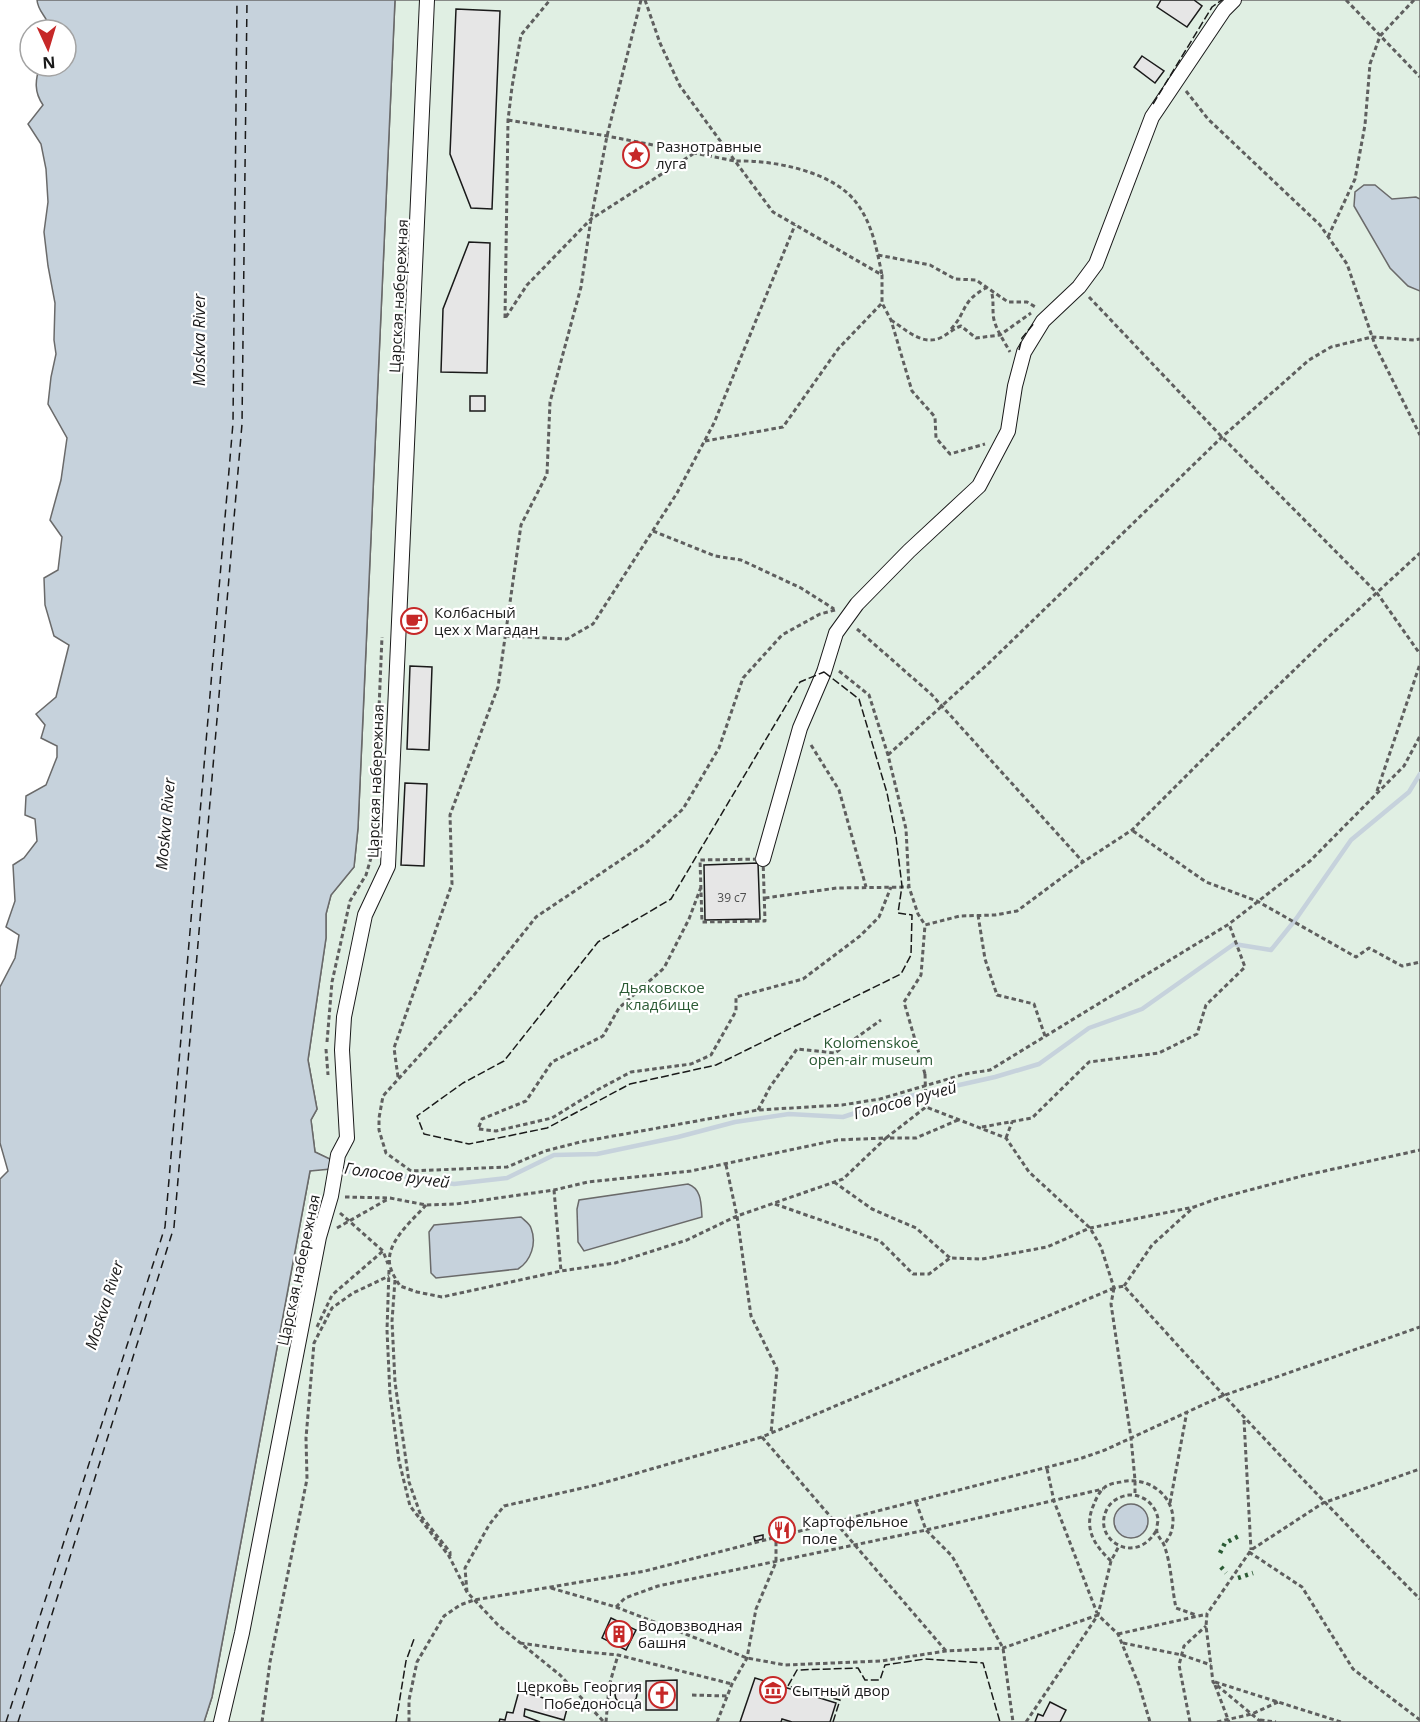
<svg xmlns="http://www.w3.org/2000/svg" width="1420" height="1722" font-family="'Open Sans',sans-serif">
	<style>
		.green { fill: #e0efe3; stroke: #6a6a6a; stroke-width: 1.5 }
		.water { fill: #c6d2dc; stroke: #6a6a6a; stroke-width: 1.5 }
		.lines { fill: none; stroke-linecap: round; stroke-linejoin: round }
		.stream { stroke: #c6d2dc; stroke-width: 4.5 }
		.ferry { stroke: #1a1a1a; stroke-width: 1.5; stroke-dasharray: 8 6; stroke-linecap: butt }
		.building { fill: #e6e6e6; stroke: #1a1a1a; stroke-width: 1.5 }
		.street-casing { stroke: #1a1a1a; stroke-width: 16 }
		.path { stroke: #5f5f5f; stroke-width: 3; stroke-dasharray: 4.5 3; stroke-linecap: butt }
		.street { stroke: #fff; stroke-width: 14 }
		.path-bridge { stroke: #5f5f5f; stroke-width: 3; stroke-dasharray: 4.5 3; stroke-linecap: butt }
		.hedge { stroke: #2b5a34; stroke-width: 4.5; stroke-dasharray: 3 4.5; stroke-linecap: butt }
		.fence { stroke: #1a1a1a; stroke-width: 1.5; stroke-dasharray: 8 3; stroke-linecap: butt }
		.labels { text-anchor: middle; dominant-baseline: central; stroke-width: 4.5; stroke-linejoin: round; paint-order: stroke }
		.number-label { font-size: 12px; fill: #4d4d4d }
		.poi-label { font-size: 15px; fill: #1a1a1a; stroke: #fff; text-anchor: start }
		.street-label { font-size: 15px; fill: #1a1a1a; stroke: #fff }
		.park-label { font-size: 15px; fill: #2b5a34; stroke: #fff }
		.water-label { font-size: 16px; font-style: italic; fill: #1a1a1a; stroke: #fff }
	</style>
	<rect width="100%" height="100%" fill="#fff"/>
	<!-- green -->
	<path class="green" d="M395,0H1420V1722H204L212,1697L310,1171L331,1160L315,1152L311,1120L317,1109L308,1060L326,938V914L331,895L354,867L358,828Z"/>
	<!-- water -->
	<path class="water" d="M37,0H395L358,828L354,867L331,895L326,914V938L308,1060L317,1109L311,1120L315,1152L332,1160L331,1169L310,1171L212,1697L204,1722H0V1179L8,1171L0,1143V987L15,958L19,935L6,927L15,901L13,865L24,858L37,841L35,819L25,815L26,796L46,785L57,757V746L41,738L45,725L36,714L56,697L69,645L54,636L45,605L44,578L58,570L62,537L50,520L61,480L67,438L48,404L51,377L56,354L54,340L55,303L48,266L44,232L48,202L46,169L41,144L28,124L43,105C34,92 35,80 40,66H66V30H50C48,16 38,13 37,0Z
		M1364,185H1375L1392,199L1416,197L1420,199V291L1408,286L1390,268L1354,206L1355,192Z
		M688,1184C702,1189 701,1204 702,1217L584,1251L578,1242L577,1209L579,1200Z
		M521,1217C524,1220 530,1224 531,1228C537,1243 531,1261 518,1269L436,1278L431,1273L429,1232L434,1225Z
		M1114 1521a17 17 0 1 1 34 0a17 17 0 1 1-34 0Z"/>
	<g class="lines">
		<!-- stream -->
		<path class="stream" d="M337,1167L352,1172L401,1176L454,1184L507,1178L554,1155L597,1154L678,1137L735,1122L789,1114L843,1117L901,1098L995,1077L1039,1064L1089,1028L1142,1009L1234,944L1271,950L1296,919L1351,840L1409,792L1420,774"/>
		<!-- ferry -->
		<path class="ferry" d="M6,1722L165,1227L233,423L237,0
			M18,1722L174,1227L242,424L247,0"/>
	</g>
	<!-- building -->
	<path class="building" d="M1161,0H1194L1202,6L1187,27L1157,7Z
		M456,9L500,11L492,209L471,208L450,154Z
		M1142,56L1164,71L1155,83L1134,67Z
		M469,242L490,243L487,373L441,372L443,309Z
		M470,396H485V411H470Z
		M411,613H418L417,629L410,628Z
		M410,666L432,667L429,750L407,749Z
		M405,783L427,784L424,866L401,865Z
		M758,863L760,919L705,920L704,865Z
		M787,1525L788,1531L778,1534L777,1527Z
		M763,1535V1539L755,1541L754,1537Z
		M611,1618L636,1630L626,1650L602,1638Z
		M755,1678L836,1703L830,1722H792L782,1719L781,1722H740Z
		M677,1680V1710H646V1681Z
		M615 1694a11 11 0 1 1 22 0a11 11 0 1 1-22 0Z
		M519,1691L568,1705L564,1720L525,1709L524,1716L540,1722H499L500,1719L505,1720L507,1712L513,1713Z
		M1050,1702L1066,1710L1060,1722H1035L1038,1714L1043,1716Z"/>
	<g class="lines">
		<defs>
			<path id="street" d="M763,859L800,728L824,672L836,633L857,604L909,551L979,486L1008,431L1015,386L1024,352L1043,321L1079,287L1096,264L1152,117L1224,10L1234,0
				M221,1722L242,1633L319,1237L331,1196L338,1155L347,1138L342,1050L344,1017L365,915L388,866L427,0"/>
		</defs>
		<!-- street casing -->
		<use href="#street" class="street-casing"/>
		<!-- path -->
		<path class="path" d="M645,0L660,43L680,86L735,161C773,160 835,171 858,205C873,226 877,251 882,275
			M1346,0L1420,77
			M1186,91L1208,119L1320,225L1347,264L1375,345L1420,435
			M508,120L607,136L735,161L773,212L882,275V303L891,320L912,391L935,417L936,438L950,454L985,444
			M1328,237L1355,179L1365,125L1370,64L1380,36L1414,0
			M878,255L930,265L955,279L976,280L1008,302H1027L1037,308
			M992,294C994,303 992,311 994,320C997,331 1004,341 1010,352
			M1089,297L1222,437L1377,593L1420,654
			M506,317L527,285L591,219L693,154
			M505,318L508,120L512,87L521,35L550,0
			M891,320C905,329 922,346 940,338C947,335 951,330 961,326L976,338L1000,335L1031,313
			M951,329C967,312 961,301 986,288
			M705,441L783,427L838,349L882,303
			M653,531L715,556L741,560L801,588L834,609
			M835,610L820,614L782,635L743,678L719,748L683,809L646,843L536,917L474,995L383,1096L379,1118V1130L386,1153L411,1171L507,1167L545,1151L580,1142L758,1110L842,1105L880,1099L965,1074L990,1070L1229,924L1310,861L1404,766L1420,736
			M857,629L931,694L1083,862
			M505,636L567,639L593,624L677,493L714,423L795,225
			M839,671L869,695L888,755L906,829L909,887L918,914L925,925
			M811,745L839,790L866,887
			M888,755L989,663L1222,437L1309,360L1331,347L1372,337L1414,340L1420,339
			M1377,791L1420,664
			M1133,831L1206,882L1257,901L1356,957L1369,948L1402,966L1420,962
			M763,859L765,921L702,922L700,860Z
			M701,887L689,919L664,968L619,1008L603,1036L552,1062L526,1101L482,1119L478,1129L496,1131L552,1118L599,1089L631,1072L691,1064L711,1055L736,1011V997L803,979L860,936L879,917L891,887
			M765,898L837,888L909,887
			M978,915L985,959L997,995L1034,1004L1045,1036
			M327,1042L332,982L350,901L366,875L373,851L382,637
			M326,1049L328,1075
			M925,1074L904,1002L921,975L925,925L960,916L995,915L1017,911L1083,862L1132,830L1224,738L1323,642L1420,553
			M398,1077L394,1048L452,884L450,815L498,687L521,525L547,474L550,402L581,287L591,219L607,136L641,0
			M758,1110L770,1087L797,1049L835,1053L881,1020
			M982,1127L1032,1118L1089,1062L1159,1053L1197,1034L1206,1005L1245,967L1229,924
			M1006,1138L1012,1122
			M726,1165L737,1216L751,1316L777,1369L771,1433
			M834,1182L872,1209L916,1228L950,1258
			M554,1190L561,1271
			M345,1197L390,1198L426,1205L456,1204L554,1190L588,1182L691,1171L837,1140L886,1138L926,1107L1006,1138L1029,1172L1090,1228L1101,1247L1114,1288L1124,1286C1220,1393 1318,1497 1420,1599
			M775,1204L880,1241L913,1274H929L950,1258L982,1259L1047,1247L1090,1228L1194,1207
			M426,1205C412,1221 382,1245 391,1269C393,1275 397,1281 400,1286L417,1292L442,1297L561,1271L615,1263L687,1240L737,1216L843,1179L886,1138H916L958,1120
			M340,1213L383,1251L388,1264
			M337,1228L388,1199
			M389,1270L387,1330L390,1395L399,1461L410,1506L449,1556L467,1592L498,1625L560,1675L604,1722
			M395,1280L392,1321L395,1382L409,1482L421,1516L450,1552V1559
			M1124,1286L1152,1245L1194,1207L1216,1199L1302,1176L1420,1150
			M1114,1288L1111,1304L1131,1438L1135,1480V1495
			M317,1327L332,1295L383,1251
			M1244,1420L1251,1550
			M762,1437L946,1651
			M1047,1469L1054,1501L1097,1613
			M916,1502L926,1530L952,1556L1003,1648L1013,1722
			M1170,1503L1187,1411
			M1156,1531C1135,1567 1091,1539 1107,1509C1111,1501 1120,1496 1129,1495C1143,1494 1156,1505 1158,1519C1158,1523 1156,1528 1157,1532C1158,1537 1162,1540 1164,1545C1171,1563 1172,1589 1176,1608L1196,1615
			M1249,1552L1302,1587L1353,1669L1420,1720
			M1111,1561C1094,1545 1083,1528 1094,1504C1096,1499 1099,1492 1104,1488C1108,1484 1115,1483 1121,1482C1149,1475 1179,1498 1172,1529C1171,1535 1167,1540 1164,1545
			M551,1588L616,1607L747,1658L785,1665L881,1661L946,1651L1003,1648L1098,1615L1118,1634L1139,1685L1150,1722
			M467,1592L465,1568L489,1525L504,1506L596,1485L762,1437L1114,1288
			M616,1607L625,1598L658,1586L926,1530L1103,1489
			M1118,1634L1207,1614
			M520,1643L577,1651L618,1655L732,1684
			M1123,1643L1182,1655L1211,1665
			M1215,1682L1341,1722
			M1215,1685L1229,1722
			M692,1695L727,1696
			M1260,1720L1276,1722
			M262,1722L270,1662L307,1479L306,1438L314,1343L332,1308L353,1293L389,1276
			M409,1722V1700L417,1662L444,1616L460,1605L474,1600L645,1571L1079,1459L1105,1450L1222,1396L1420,1327
			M606,1722L609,1686L618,1655
			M717,1722L732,1684L747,1658L756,1609L776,1562V1538
			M1026,1722L1098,1615L1111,1561L1119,1546
			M1190,1722L1179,1665L1184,1646L1206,1626
			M1217,1722L1252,1714L1278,1702
			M1261,1722L1213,1682L1206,1626L1207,1614L1251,1550L1323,1503L1420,1469"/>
		<!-- street -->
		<use href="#street" class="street"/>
		<!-- path-bridge -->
		<path class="path-bridge" d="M925,1074L926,1107"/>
		<!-- hedge -->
		<path class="hedge" d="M1220,1553L1225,1543L1239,1536
			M1221,1567L1226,1573
			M1238,1578L1253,1573"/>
		<!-- fence -->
		<path class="fence" d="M1153,104L1212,7L1222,0
			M1019,350L1022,338L1035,322
			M824,672L859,699L887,793L896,837L902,886L898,913L912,915L911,955L901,974L716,1065L630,1084L547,1128L469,1144L424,1134L417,1116L463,1083L504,1061L598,942L671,899L800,682Z
			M396,1722L406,1661L414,1639
			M833,1722L840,1700L788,1686L797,1670L858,1668L865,1680H880L885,1665L925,1659L983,1663L1000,1722"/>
	</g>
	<!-- icons -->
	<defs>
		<symbol id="sight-ring" viewBox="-11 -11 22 22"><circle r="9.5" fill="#fff" stroke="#c62828" stroke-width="1.5"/><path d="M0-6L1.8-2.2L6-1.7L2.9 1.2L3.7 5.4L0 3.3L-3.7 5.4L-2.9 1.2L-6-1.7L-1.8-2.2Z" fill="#c62828"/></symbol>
		<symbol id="cafe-ring" viewBox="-11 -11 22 22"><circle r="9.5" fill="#fff" stroke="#c62828" stroke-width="1.5"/><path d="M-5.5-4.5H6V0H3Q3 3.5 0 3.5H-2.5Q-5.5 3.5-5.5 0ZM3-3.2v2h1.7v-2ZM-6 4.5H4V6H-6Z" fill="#c62828"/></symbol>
		<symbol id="restaurant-ring" viewBox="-11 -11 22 22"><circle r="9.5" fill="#fff" stroke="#c62828" stroke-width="1.5"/><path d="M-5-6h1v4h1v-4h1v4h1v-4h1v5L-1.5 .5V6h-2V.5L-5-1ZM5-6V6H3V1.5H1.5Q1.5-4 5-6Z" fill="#c62828"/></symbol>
		<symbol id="building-ring" viewBox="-11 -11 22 22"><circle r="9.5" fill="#fff" stroke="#c62828" stroke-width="1.5"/><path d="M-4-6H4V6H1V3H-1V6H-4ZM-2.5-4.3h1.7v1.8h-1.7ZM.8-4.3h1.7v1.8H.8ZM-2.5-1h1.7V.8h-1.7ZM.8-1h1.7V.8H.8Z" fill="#c62828"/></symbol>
		<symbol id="museum-ring" viewBox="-11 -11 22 22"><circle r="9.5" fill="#fff" stroke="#c62828" stroke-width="1.5"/><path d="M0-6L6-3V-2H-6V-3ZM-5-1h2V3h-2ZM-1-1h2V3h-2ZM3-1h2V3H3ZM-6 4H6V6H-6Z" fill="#c62828"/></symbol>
		<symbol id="church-ring" viewBox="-11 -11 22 22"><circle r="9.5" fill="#fff" stroke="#c62828" stroke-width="1.5"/><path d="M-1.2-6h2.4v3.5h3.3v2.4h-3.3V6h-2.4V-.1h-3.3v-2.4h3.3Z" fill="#c62828"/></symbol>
	</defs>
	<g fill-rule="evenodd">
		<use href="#sight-ring" x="621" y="140" width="30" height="30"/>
		<use href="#cafe-ring" x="399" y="606" width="30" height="30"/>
		<use href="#restaurant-ring" x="767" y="1515" width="30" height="30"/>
		<use href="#building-ring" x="604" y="1619" width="30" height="30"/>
		<use href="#museum-ring" x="758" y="1675" width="30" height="30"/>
		<use href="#church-ring" x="647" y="1680" width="30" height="30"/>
	</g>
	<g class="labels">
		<!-- number labels -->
		<g class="number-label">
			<text x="732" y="897">39 с7</text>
		</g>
		<!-- poi labels -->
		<g class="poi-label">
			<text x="656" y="146">Разнотравные<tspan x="656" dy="17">луга</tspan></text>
			<text x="434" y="612">Колбасный<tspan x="434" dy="17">цех x Магадан</tspan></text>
			<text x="802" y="1521">Картофельное<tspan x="802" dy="17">поле</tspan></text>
			<text x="638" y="1625">Водовзводная<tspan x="638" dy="17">башня</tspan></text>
			<text x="642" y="1686" text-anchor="end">Церковь Георгия<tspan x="642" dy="17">Победоносца</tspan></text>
			<text x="792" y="1690">Сытный двор</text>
		</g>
		<!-- street labels -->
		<g class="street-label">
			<text transform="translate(398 296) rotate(-87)">Царская набережная</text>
			<text transform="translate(375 781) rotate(-88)">Царская набережная</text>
			<text transform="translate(298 1270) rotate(-78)">Царская набережная</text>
		</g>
		<!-- park labels -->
		<g class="park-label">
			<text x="662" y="987">Дьяковское<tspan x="662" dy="17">кладбище</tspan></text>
			<text x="871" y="1042">Kolomenskoe<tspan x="871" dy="17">open-air museum</tspan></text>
		</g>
		<!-- water labels -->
		<g class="water-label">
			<text transform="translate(199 340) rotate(-90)">Moskva River</text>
			<text transform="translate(165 824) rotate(-85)">Moskva River</text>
			<text transform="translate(905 1100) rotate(-15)">Голосов ручей</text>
			<text transform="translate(397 1175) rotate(8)">Голосов ручей</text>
			<text transform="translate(104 1305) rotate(-72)">Moskva River</text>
		</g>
	</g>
	<!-- north arrow -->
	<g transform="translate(48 48) rotate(176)"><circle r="28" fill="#ffffff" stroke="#a3a3a3" stroke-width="1.5"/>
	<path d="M0-4.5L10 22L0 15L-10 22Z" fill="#c62828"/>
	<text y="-9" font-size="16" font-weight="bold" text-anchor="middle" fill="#1a1a1a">N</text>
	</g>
</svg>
